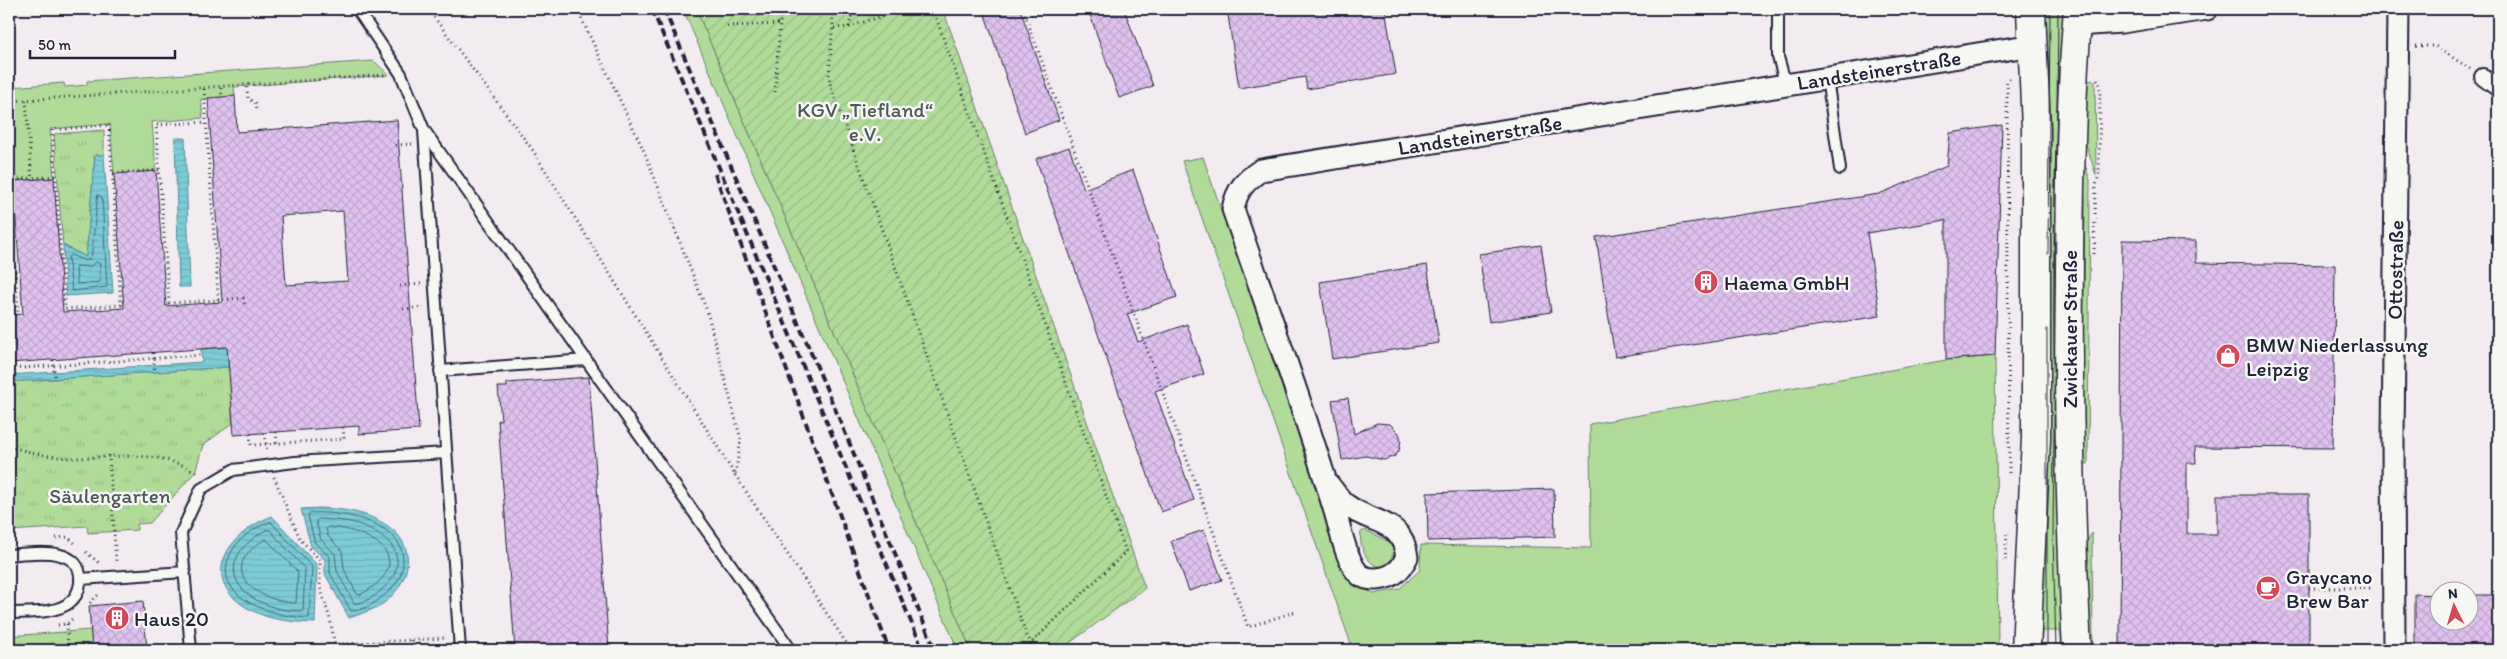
<svg xmlns="http://www.w3.org/2000/svg" width="2507" height="659" font-family="Itim,sans-serif">
	<style>
		.grass { fill: #b0db99; stroke: #697e6a }
		.park { fill: url(#park-tufts); stroke: #697e6a }
		.garden { fill: url(#garden-furrows); stroke: #697e6a }
		.water { fill: url(#water-rules); stroke: #588898 }
		.lines { fill: none; stroke-linecap: round; stroke-linejoin: round }
		.shore { stroke: #466679; stroke-width: 1 }
		.building { fill: url(#building-cross-hatch); stroke: #22223b; fill-rule: evenodd }
		.service-casing { stroke: #22223b; stroke-width: 14 }
		.pedestrian-casing { stroke: #22223b; stroke-width: 20 }
		.minor-casing { stroke: #22223b; stroke-width: 25 }
		.secondary-casing { stroke: #22223b; stroke-width: 31 }
		.path { stroke: #22223b; stroke-width: 3; stroke-dasharray: 1 4; stroke-linecap: butt }
		.service { stroke: #f6f6f2; stroke-width: 10 }
		.pedestrian { stroke: #f6f6f2; stroke-width: 16 }
		.minor { stroke: #f6f6f2; stroke-width: 21 }
		.secondary { stroke: #f6f6f2; stroke-width: 28 }
		.tram { stroke: #22223b; stroke-width: 1 }
		.rail { stroke: #22223b; stroke-width: 4; stroke-dasharray: 8 4; stroke-linecap: butt }
		.labels { text-anchor: middle; dominant-baseline: central; stroke-width: 5; stroke-linejoin: round; paint-order: stroke }
		.street-label { font-size: 21px; fill: #22223b; stroke: #f6f6f2 }
		.park-label { font-size: 21px; fill: #4d5a57; stroke: #f6f6f2 }
		.poi-label { font-size: 21px; fill: #22223b; stroke: #f6f6f2; text-anchor: start }
	</style>
	<defs>
		<pattern id="park-tufts" width="24" height="20" patternUnits="userSpaceOnUse" patternTransform="scale(1.25)"><rect width="24" height="20" fill="#b0db99"/><path d="M3 7l-1-3M5 7V3M7 7l1-3M15 17l-1-3M17 17v-4M19 17l1-3" fill="none" stroke="#97bc85"/></pattern>
		<pattern id="garden-furrows" width="10" height="10" patternUnits="userSpaceOnUse" patternTransform="scale(1.25)"><rect width="10" height="10" fill="#b0db99"/><path d="M-1 1l2-2M0 10L10 0M9 11l2-2" fill="none" stroke="#97bc85"/></pattern>
		<pattern id="water-rules" width="6" height="5" patternUnits="userSpaceOnUse" patternTransform="scale(1.25)"><rect width="6" height="5" fill="#7cccd6"/><path d="M0 2.5h6" fill="none" stroke="#6bafb9"/></pattern>
		<pattern id="building-cross-hatch" width="8" height="8" patternUnits="userSpaceOnUse" patternTransform="scale(1.25)"><rect width="8" height="8" fill="#e0c2ef"/><path d="M0 0l8 8M0 8l8-8" fill="none" stroke="#c0a6ce"/></pattern>
	</defs>
	<rect width="100%" height="100%" fill="#f2ecf1"/>
	<filter id="ink" filterUnits="userSpaceOnUse"><feTurbulence type="fractalNoise" baseFrequency=".02" numOctaves="2"/><feDisplacementMap in="SourceGraphic" scale="10" xChannelSelector="R" yChannelSelector="G"/><feConvolveMatrix kernelMatrix="1 2 1 2 8 2 1 2 1" color-interpolation-filters="sRGB"/></filter>
	<g filter="url(#ink)">
		<!-- grass -->
		<path class="grass" d="M683,9H696L971,650H958Z
			M2038,9H2069L2068,650H2060L2059,631H2042L2041,650H2034Z
			M374,61L389,75L234,87L235,96L201,99L203,118L152,122L156,171L114,174L110,124L50,129L54,178L13,181L9,131V87L64,83L65,87L87,85V81Z
			M2085,80L2095,81L2096,175L2084,138Z
			M2078,144L2090,180L2088,464H2082L2085,200L2084,188L2078,181Z
			M1203,157L1343,564L1354,582L1374,594L1399,589L1420,570L1421,545L1591,548L1590,424L1946,360L1995,356L1998,650H1353L1182,161Z
			M1365,530L1388,541L1394,551C1384,586 1356,554 1361,532Z
			M2092,533L2093,650H2088L2083,547Z"/>
		<!-- park -->
		<path class="park" d="M104,130V155H95L86,257L63,245L54,134Z
			M229,367L233,423L203,445L195,472L150,523L137,524V530L88,533L87,526L9,531V382Z
			M91,630L92,650H9V636Z"/>
		<!-- garden -->
		<path class="garden" d="M696,9H943L1145,588L1060,650H971Z"/>
		<!-- water -->
		<path class="water" d="M175,138H185L190,287H179Z
			M95,155H104L113,293L66,296L63,245L86,257Z
			M227,347L229,367L9,382V375L202,362L201,349Z
			M319,508C344,509 367,512 388,526C420,548 409,586 381,605C371,611 360,614 349,618L325,574V560L311,546L301,509Z
			M272,516L317,565L315,623C294,622 271,621 251,610C196,581 227,533 272,516Z"/>
		<g class="lines">
			<!-- shore -->
			<path class="shore" d="M98,195L102,197L107,287L72,291L68,257L71,255L85,261L91,258Z
				M96,262L100,264V282L77,284L76,266L89,267Z
				M311,513C340,511 405,521 403,562C403,577 394,588 382,597C374,604 362,611 351,611L330,573V557L315,543L308,516Z
				M319,519C333,520 348,520 361,525C397,538 412,566 378,593C372,598 362,604 354,603L337,571L335,554L321,540L316,522Z
				M271,522L312,567L309,618C272,617 200,595 236,545C244,535 258,525 271,522Z
				M329,527C375,530 420,562 360,595L357,594L344,569L342,551L328,536L326,529Z
				M266,530H270L305,569L303,611C247,612 201,567 266,530Z
				M266,539L298,572L296,603C254,601 214,568 266,539Z"/>
		</g>
		<!-- building -->
		<path class="building" d="M983,9H1020L1059,120L1025,133Z
			M1088,9H1124L1153,86L1119,98Z
			M1269,9H1385L1396,74L1307,89L1305,77L1239,88L1228,15Z
			M235,96L237,132L397,120L419,430L359,434V426L234,435L227,347L9,363V315L23,314L13,181L54,178L63,312L124,308L114,174L156,171L166,306L222,302L208,98ZM343,211L348,281L286,285L281,216Z
			M2002,125L1995,356L1946,360V220L1867,233L1880,316L1615,357L1596,237L1879,194L1947,166L1950,133Z
			M1069,147L1084,189L1133,170L1177,297L1127,314L1138,342L1187,324L1204,374L1155,391L1194,500L1161,512L1036,159Z
			M2122,240L2196,241V263L2335,265L2333,448L2195,447L2196,463H2187V534H2217V495H2309V650H2120Z
			M1541,245L1551,312L1489,322L1479,254Z
			M1427,265L1439,343L1332,359L1320,282Z
			M589,377L609,650H515L498,420H501L498,387H507V383Z
			M1348,398L1354,434L1377,423L1390,424L1399,433L1401,440L1399,451L1395,456L1384,460L1366,456L1342,460L1332,400Z
			M1554,489L1555,537L1428,541L1427,493Z
			M1204,530L1222,580L1189,591L1171,541Z
			M2415,594L2440,595V622H2470V595H2498V650H2415Z
			M143,601L147,650H92L89,606Z"/>
		<g class="lines">
			<defs>
				<path id="service" d="M357,9L401,74L424,130L791,650
					M1778,9V57L1786,85
					M1827,78L1840,169
					M424,131L460,650
					M440,371L586,360
					M9,555C31,553 84,544 80,583C79,592 74,600 66,605C50,614 27,612 9,613
					M80,579L185,572
					M191,650L181,533L201,489L233,470L295,462L446,453"/>
				<path id="pedestrian" d="M2483,77L2498,88"/>
				<path id="minor" d="M2076,25L2122,22L2207,9
					M1326,482C1333,489 1339,500 1346,505C1373,525 1402,518 1407,557C1404,562 1401,569 1396,572C1388,579 1370,582 1360,575C1346,564 1339,522 1333,505C1303,405 1267,308 1233,209C1237,189 1245,181 1261,170L2033,45
					M2394,650L2393,437L2398,9"/>
				<path id="secondary" d="M2026,650L2036,438V129L2031,9
					M2077,650C2070,518 2068,386 2069,254C2070,172 2071,91 2078,9"/>
			</defs>
			<!-- service casing -->
			<use href="#service" class="service-casing"/>
			<!-- pedestrian casing -->
			<use href="#pedestrian" class="pedestrian-casing"/>
			<!-- minor casing -->
			<use href="#minor" class="minor-casing"/>
			<!-- secondary casing -->
			<use href="#secondary" class="secondary-casing"/>
			<!-- path -->
			<path class="path" d="M428,9L532,149L735,475L741,440L707,311L644,151L577,9
				M834,9L829,76L831,87L1026,634L1035,650
				M933,9L1126,552L1032,642
				M1023,9L1248,627L1294,612
				M727,26L779,24
				M849,27L853,9
				M834,28L849,27L903,9
				M2416,46H2435L2470,69
				M247,87L248,99L255,103L256,112
				M221,88L222,97
				M204,89L218,295V300L169,303L156,125L206,122
				M775,92L781,9
				M9,95V101
				M26,100L32,180
				M9,101L385,75
				M109,125L121,305L65,309L52,130Z
				M396,145L412,144
				M113,173L159,170
				M9,180L55,176
				M9,181L18,312L9,313
				M2094,254L2096,186L2099,173L2100,85L2097,79
				M400,286L421,284
				M243,298L245,305
				M218,300L244,298
				M403,309L423,307
				M153,353L155,372
				M53,360L55,379
				M9,369L200,355
				M276,432L277,443
				M265,433L267,452
				M250,434L251,445L344,439L343,427
				M9,446C31,453 54,458 77,458C118,457 162,449 198,474
				M109,455L116,562
				M2009,473L2007,82L2011,77
				M735,475L851,650
				M274,477L300,539L320,560V587L330,619L336,650
				M56,538L68,537L77,545
				M86,552L99,563
				M2005,560L2007,534
				M2309,588H2374
				M90,603L100,593
				M67,624L68,650
				M58,625L67,624L72,619
				M411,640L412,650
				M375,642L376,650
				M243,650L445,638"/>
			<!-- service -->
			<use href="#service" class="service"/>
			<!-- pedestrian -->
			<use href="#pedestrian" class="pedestrian"/>
			<!-- minor -->
			<use href="#minor" class="minor"/>
			<!-- secondary -->
			<use href="#secondary" class="secondary"/>
			<!-- tram -->
			<path class="tram" d="M2048,254L2050,9
				M2047,650V329
				M2056,650L2053,536L2058,9"/>
			<!-- rail -->
			<path class="rail" d="M652,9L923,650
				M664,9L844,430L935,650
				M715,174L889,650"/>
		</g>
	</g>
	<!-- icons -->
	<defs>
		<symbol id="building-disc" viewBox="-11 -11 22 22"><circle r="9.5" fill="#d1495b" stroke="#f6f6f2"/><path d="M-4-6H4V6H1V3H-1V6H-4ZM-2.5-4.3h1.7v1.8h-1.7ZM.8-4.3h1.7v1.8H.8ZM-2.5-1h1.7V.8h-1.7ZM.8-1h1.7V.8H.8Z" fill="#fff"/></symbol>
		<symbol id="shop-disc" viewBox="-11 -11 22 22"><circle r="9.5" fill="#d1495b" stroke="#f6f6f2"/><path d="M-5-2.5h2.3a2.7 3.5 0 0 1 5.4 0H5L5.5 6h-11ZM-1.5-2.5h3a1.5 2.3 0 0 0-3 0Z" fill="#fff"/></symbol>
		<symbol id="cafe-disc" viewBox="-11 -11 22 22"><circle r="9.5" fill="#d1495b" stroke="#f6f6f2"/><path d="M-5.5-4.5H6V0H3Q3 3.5 0 3.5H-2.5Q-5.5 3.5-5.5 0ZM3-3.2v2h1.7v-2ZM-6 4.5H4V6H-6Z" fill="#fff"/></symbol>
	</defs>
	<g fill-rule="evenodd">
		<use href="#building-disc" x="1692" y="268" width="28" height="28"/>
		<use href="#shop-disc" x="2214" y="342" width="28" height="28"/>
		<use href="#cafe-disc" x="2254" y="574" width="28" height="28"/>
		<use href="#building-disc" x="103" y="604" width="28" height="28"/>
	</g>
	<g class="labels">
		<!-- street labels -->
		<g class="street-label">
			<text transform="translate(1879 70) rotate(-9)">Landsteinerstraße</text>
			<text transform="translate(1480 135) rotate(-9)">Landsteinerstraße</text>
			<text transform="translate(2395 270) rotate(-89)">Ottostraße</text>
			<text transform="translate(2069 329) rotate(-90)">Zwickauer Straße</text>
		</g>
		<!-- park labels -->
		<g class="park-label">
			<text x="865" y="109">KGV „Tiefland“<tspan x="865" dy="24">e.V.</tspan></text>
			<text x="110" y="495">Säulengarten</text>
		</g>
		<!-- poi labels -->
		<g class="poi-label">
			<text x="1724" y="282">Haema GmbH</text>
			<text x="2246" y="344">BMW Niederlassung<tspan x="2246" dy="24">Leipzig</tspan></text>
			<text x="2286" y="576">Graycano<tspan x="2286" dy="24">Brew Bar</tspan></text>
			<text x="134" y="618">Haus 20</text>
		</g>
	</g>
	<!-- margin -->
	<rect width="2507" height="659" fill="none" stroke="#f6f6f2" stroke-width="30"/>
	<rect x="15" y="15" width="2477" height="629" fill="none" stroke="#22223b" stroke-width="2" filter="url(#ink)"/>
	<!-- north arrow -->
	<g transform="translate(2454 606) rotate(355)"><circle r="24" fill="#f6f6f2" stroke="#a1a1a9"/>
	<path d="M0-4L9 19L0 12L-9 19Z" fill="#d1495b"/>
	<text y="-8" font-size="14" font-weight="bold" text-anchor="middle" fill="#22223b">N</text>
	</g>
	<!-- scale -->
	<path d="M30 50v8h145v-8" fill="none" stroke="#22223b" stroke-width="2.5"/>
	<text x="38" y="50" font-size="15" fill="#22223b" stroke="#f6f6f2" stroke-width="4" paint-order="stroke">50 m</text>
</svg>
